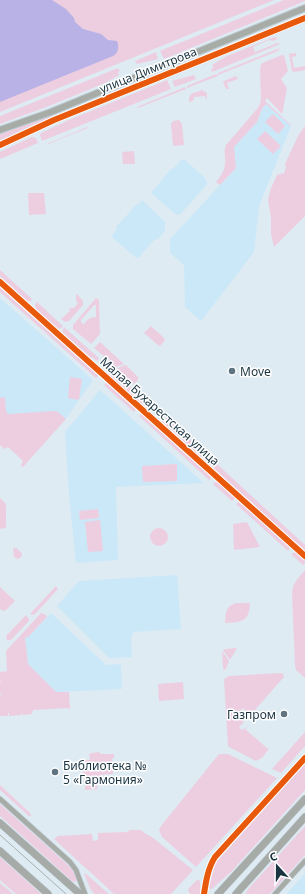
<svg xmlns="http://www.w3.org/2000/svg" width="305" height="894" font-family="'Noto Sans',sans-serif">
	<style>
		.built { fill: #cbe8f8 }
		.green { fill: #edcee1; fill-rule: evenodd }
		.water { fill: #b8b2e6 }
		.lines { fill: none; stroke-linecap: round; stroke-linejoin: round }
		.minor-casing { stroke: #bcc9d2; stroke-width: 6 }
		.tertiary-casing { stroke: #bcc9d2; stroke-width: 8 }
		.secondary-casing { stroke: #bcc9d2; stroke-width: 8 }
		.minor { stroke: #a7aca7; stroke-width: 4.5 }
		.tertiary { stroke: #a7aca7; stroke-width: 6 }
		.secondary { stroke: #a6aba7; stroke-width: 7 }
		.tram { stroke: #a8b0b1; stroke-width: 1 }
		.cycleway-casing { stroke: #fff; stroke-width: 8 }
		.cycleway { stroke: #e8590c; stroke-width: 6 }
		.poi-dot { fill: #5f7480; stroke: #fff; stroke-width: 1.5 }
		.labels { text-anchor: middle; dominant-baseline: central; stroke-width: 3; stroke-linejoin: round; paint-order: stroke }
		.street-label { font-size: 12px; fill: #1a3442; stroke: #fff }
		.poi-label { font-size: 12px; fill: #1a3442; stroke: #fff; text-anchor: start }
	</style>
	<rect width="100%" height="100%" fill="#deebf3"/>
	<!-- built -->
	<path class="built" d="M266,104L291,126L259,206L254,252L201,321L185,307L184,265L170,253V239L236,168L233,147L257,122L262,109Z
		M181,160H185L206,179L207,184L180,215L175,214L151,193L172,168L173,169Z
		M142,200L165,222V231L157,240L155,239L138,258L135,257L112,237L113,234L117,229L116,227L137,204L138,205Z
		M0,298L93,380L68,416L56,429L0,433Z
		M100,390L204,483L116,487L118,560L76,563L69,495L65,432Z
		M177,575L181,629L134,632L131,637L132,657L109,658L57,606L79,581Z
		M51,613L106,665L121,664L122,689L56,692L28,664L25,638L27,637H28Z
		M305,873V894H286L301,878Z"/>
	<!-- green -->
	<path class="green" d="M0,0H274L0,112Z
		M284,0H305V1L164,59L160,51Z
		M274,37L278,38L277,39L273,41L269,40L253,47L255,52L277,43L280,44L212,72L211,69L214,68L212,65L225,57Z
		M280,48L278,51L218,75V73Z
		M156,52L158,59L137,64L135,61Z
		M296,53V56L292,57L294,68L305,66V70L295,72L292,71L289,54Z
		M282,55H284L288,71L281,79L287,88L283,110L282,114L267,98L265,101L291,125V126L266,104L262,109L257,122L234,147L236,168L220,185L216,182C220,177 225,170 225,164C226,157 223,153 226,145L257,109L260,104L261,100L260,70L261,65L262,63Z
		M118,68L120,71L118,72L119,75L105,83L49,106L0,124V116Z
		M216,74L218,76L187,88V86Z
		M194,75L196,79L175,87L172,81Z
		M236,76L238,79L227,83L229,89H226L223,82L224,81Z
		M167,80L171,89L42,141L40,135L41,133L69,120Z
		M185,87L186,89L138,108L137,107Z
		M202,90L207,93V99H206L205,96L194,97L193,101L189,102V98L191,94Z
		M273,114L285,126L278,134L265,122Z
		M52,115L53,117L0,141V134Z
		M179,120L182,124L184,145L173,146L171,124L173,121Z
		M305,126V216L274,247L271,234V218L268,200L271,188L277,175L284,173L286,167L285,164L298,136Z
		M87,127L88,128L70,135L49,144H47Z
		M265,131L281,146L273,154L257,139Z
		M32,137L36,138L38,143L0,159V152Z
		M134,151L135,164H123L122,152Z
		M28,193H44L46,214L29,215Z
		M0,270L32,299L31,301H27L0,276Z
		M0,286L99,375L96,378L0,292Z
		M77,294L83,301V305L69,321L65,322L61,319L70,311L69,310L70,308H74L78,303L76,301V295Z
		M96,298L99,300L100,334L91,344L73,329V325ZM94,305H96V317L90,318V319H88L84,324H83L81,322V320Z
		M37,302L63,326L61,328L58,329L36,309L35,304Z
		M151,326L164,338L165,340L160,346L158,345L144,333Z
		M64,327L99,358L97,361L92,357L91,358L62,332Z
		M100,342L124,364L116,367L109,361L110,359L108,358L107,359L94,348Z
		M126,365L138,377V380L134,384L117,369L122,366Z
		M110,368L144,400L151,407L157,411L155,412H151L108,374L110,372L108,371Z
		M70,377L82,379L79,400L68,398Z
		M107,382L136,409L134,412L105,386L104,385Z
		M3,397L5,398L6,411L8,414L55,411L58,412L66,419L23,467H22L21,465L23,461L8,447L4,449L0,445V398Z
		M142,413L212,477L209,480L139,416Z
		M163,418H167L305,545V551L161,421Z
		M177,464V481L143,482L142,466Z
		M217,481L236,498L232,501L213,484Z
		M0,498L5,503L6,505V527L3,529L0,528Z
		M239,501L290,548L288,551L236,504Z
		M98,509L99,518L80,520L79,511Z
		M100,520L103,551L88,552L85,522Z
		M247,522L260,547L234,550L233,524Z
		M150 537a9 9 0 1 1 18 0a9 9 0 1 1-18 0Z
		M13,548H17L18,550L21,552L22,555L20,558L18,559L14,557Z
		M295,552L305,561V563L303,565L291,554Z
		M305,570V678L296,670L295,665L292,593C292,584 299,577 305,570Z
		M56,586L58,589L57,590L35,614L33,615L30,614Z
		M0,587L15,601L6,610L4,611L0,609Z
		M236,603H250C249,622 242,622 225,623C226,612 225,607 236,603Z
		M41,613L46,615L47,617L28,637H27L25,638L28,664L56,692H69L70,708L69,710L68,708L33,710L32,714L22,715L21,712V715L9,716V713H8V716H0V695H2V694H0V682L1,681L0,680V672L7,671L6,651Z
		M26,615L29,619V621L11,640H7L6,636Z
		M237,648L230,660L223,650L226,649Z
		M222,651L229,661L226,669L224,670L223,668Z
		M281,673L283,674L284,677L247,719L244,717L247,713L243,708L237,715L244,722L239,727L242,730L248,726L245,729L267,748L268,749L271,746L262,758L256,761L231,748L228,746L224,680L225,678L229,676Z
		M183,682L184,699L159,701L158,684Z
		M305,732V746L281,773L272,769Z
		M100,752V754H114V758L112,759L113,774L101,775V777H100V778H98V780H97V789L85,790V781H84L83,765L84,764V760H90L89,754H91V753Z
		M219,754H228L277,778L196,867L162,837L161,835L159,829L161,826Z
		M305,764V790L232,871L212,889H210L209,887L215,865L217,861Z
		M0,785L30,813L31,815L30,817L0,790Z
		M0,804L67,864C72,870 78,875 76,882L72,881L0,816Z
		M305,826V855L270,894H245L249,888Z
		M129,830H141L146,834L152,837L193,870L171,894H114L54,839L58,836L92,834L93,841L98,840V833L128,832Z
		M0,857L41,894H16L0,880Z
		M85,873L109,894H94L91,890L84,874Z
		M197,880H199L200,882V894H189L190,893L188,891L189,888Z
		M0,883L13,894H0Z"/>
	<!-- water -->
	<path class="water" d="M0,0H52L66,9L74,18L75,22L83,29L101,34L108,40L117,41C119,46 119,53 113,56L0,102Z"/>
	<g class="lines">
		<defs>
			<path id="minor" d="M0,282L305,556
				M0,799L70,862L76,870L85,894
				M204,894C206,881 208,868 215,857L305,758
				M275,894L305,861"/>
			<path id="tertiary" d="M0,130L51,112L305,8
				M0,145L54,120L305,18"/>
			<path id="secondary" d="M0,823L80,894
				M0,851L48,894
				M218,894L305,799
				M236,894L305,817"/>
		</defs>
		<!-- minor casing -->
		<use href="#minor" class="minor-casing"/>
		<!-- tertiary casing -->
		<use href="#tertiary" class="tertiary-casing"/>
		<!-- secondary casing -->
		<use href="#secondary" class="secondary-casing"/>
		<!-- minor -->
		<use href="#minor" class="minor"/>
		<!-- tertiary -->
		<use href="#tertiary" class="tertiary"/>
		<!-- secondary -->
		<use href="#secondary" class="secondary"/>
		<!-- tram -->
		<path class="tram" d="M0,835L66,894"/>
		<defs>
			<path id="cycleway" d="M0,145L54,120L305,18
				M0,282L305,556
				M204,894C206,881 208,868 215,857L305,758"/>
		</defs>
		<!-- cycleway casing -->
		<use href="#cycleway" class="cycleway-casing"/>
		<!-- cycleway -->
		<use href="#cycleway" class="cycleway"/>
	</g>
	<!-- markers -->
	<g class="poi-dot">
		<circle cx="232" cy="371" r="4"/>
		<circle cx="284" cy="714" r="4"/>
		<circle cx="55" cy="772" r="4"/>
	</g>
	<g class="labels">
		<!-- street labels -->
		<g class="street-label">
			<text transform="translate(148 70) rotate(-22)">улица Димитрова</text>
			<text transform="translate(160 411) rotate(42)">Малая Бухарестская улица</text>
		</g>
		<!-- poi labels -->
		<g class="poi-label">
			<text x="240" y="371">Move</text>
			<text x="276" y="714" text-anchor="end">Газпром</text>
			<text x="63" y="765">Библиотека №<tspan x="63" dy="14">5 «Гармония»</tspan></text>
		</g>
	</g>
	<!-- north arrow -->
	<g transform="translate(277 866) rotate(339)" stroke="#ffffff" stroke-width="3" paint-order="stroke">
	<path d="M0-3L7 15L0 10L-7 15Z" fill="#1a3442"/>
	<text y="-6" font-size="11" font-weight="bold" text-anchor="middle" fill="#1a3442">С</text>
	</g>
</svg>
